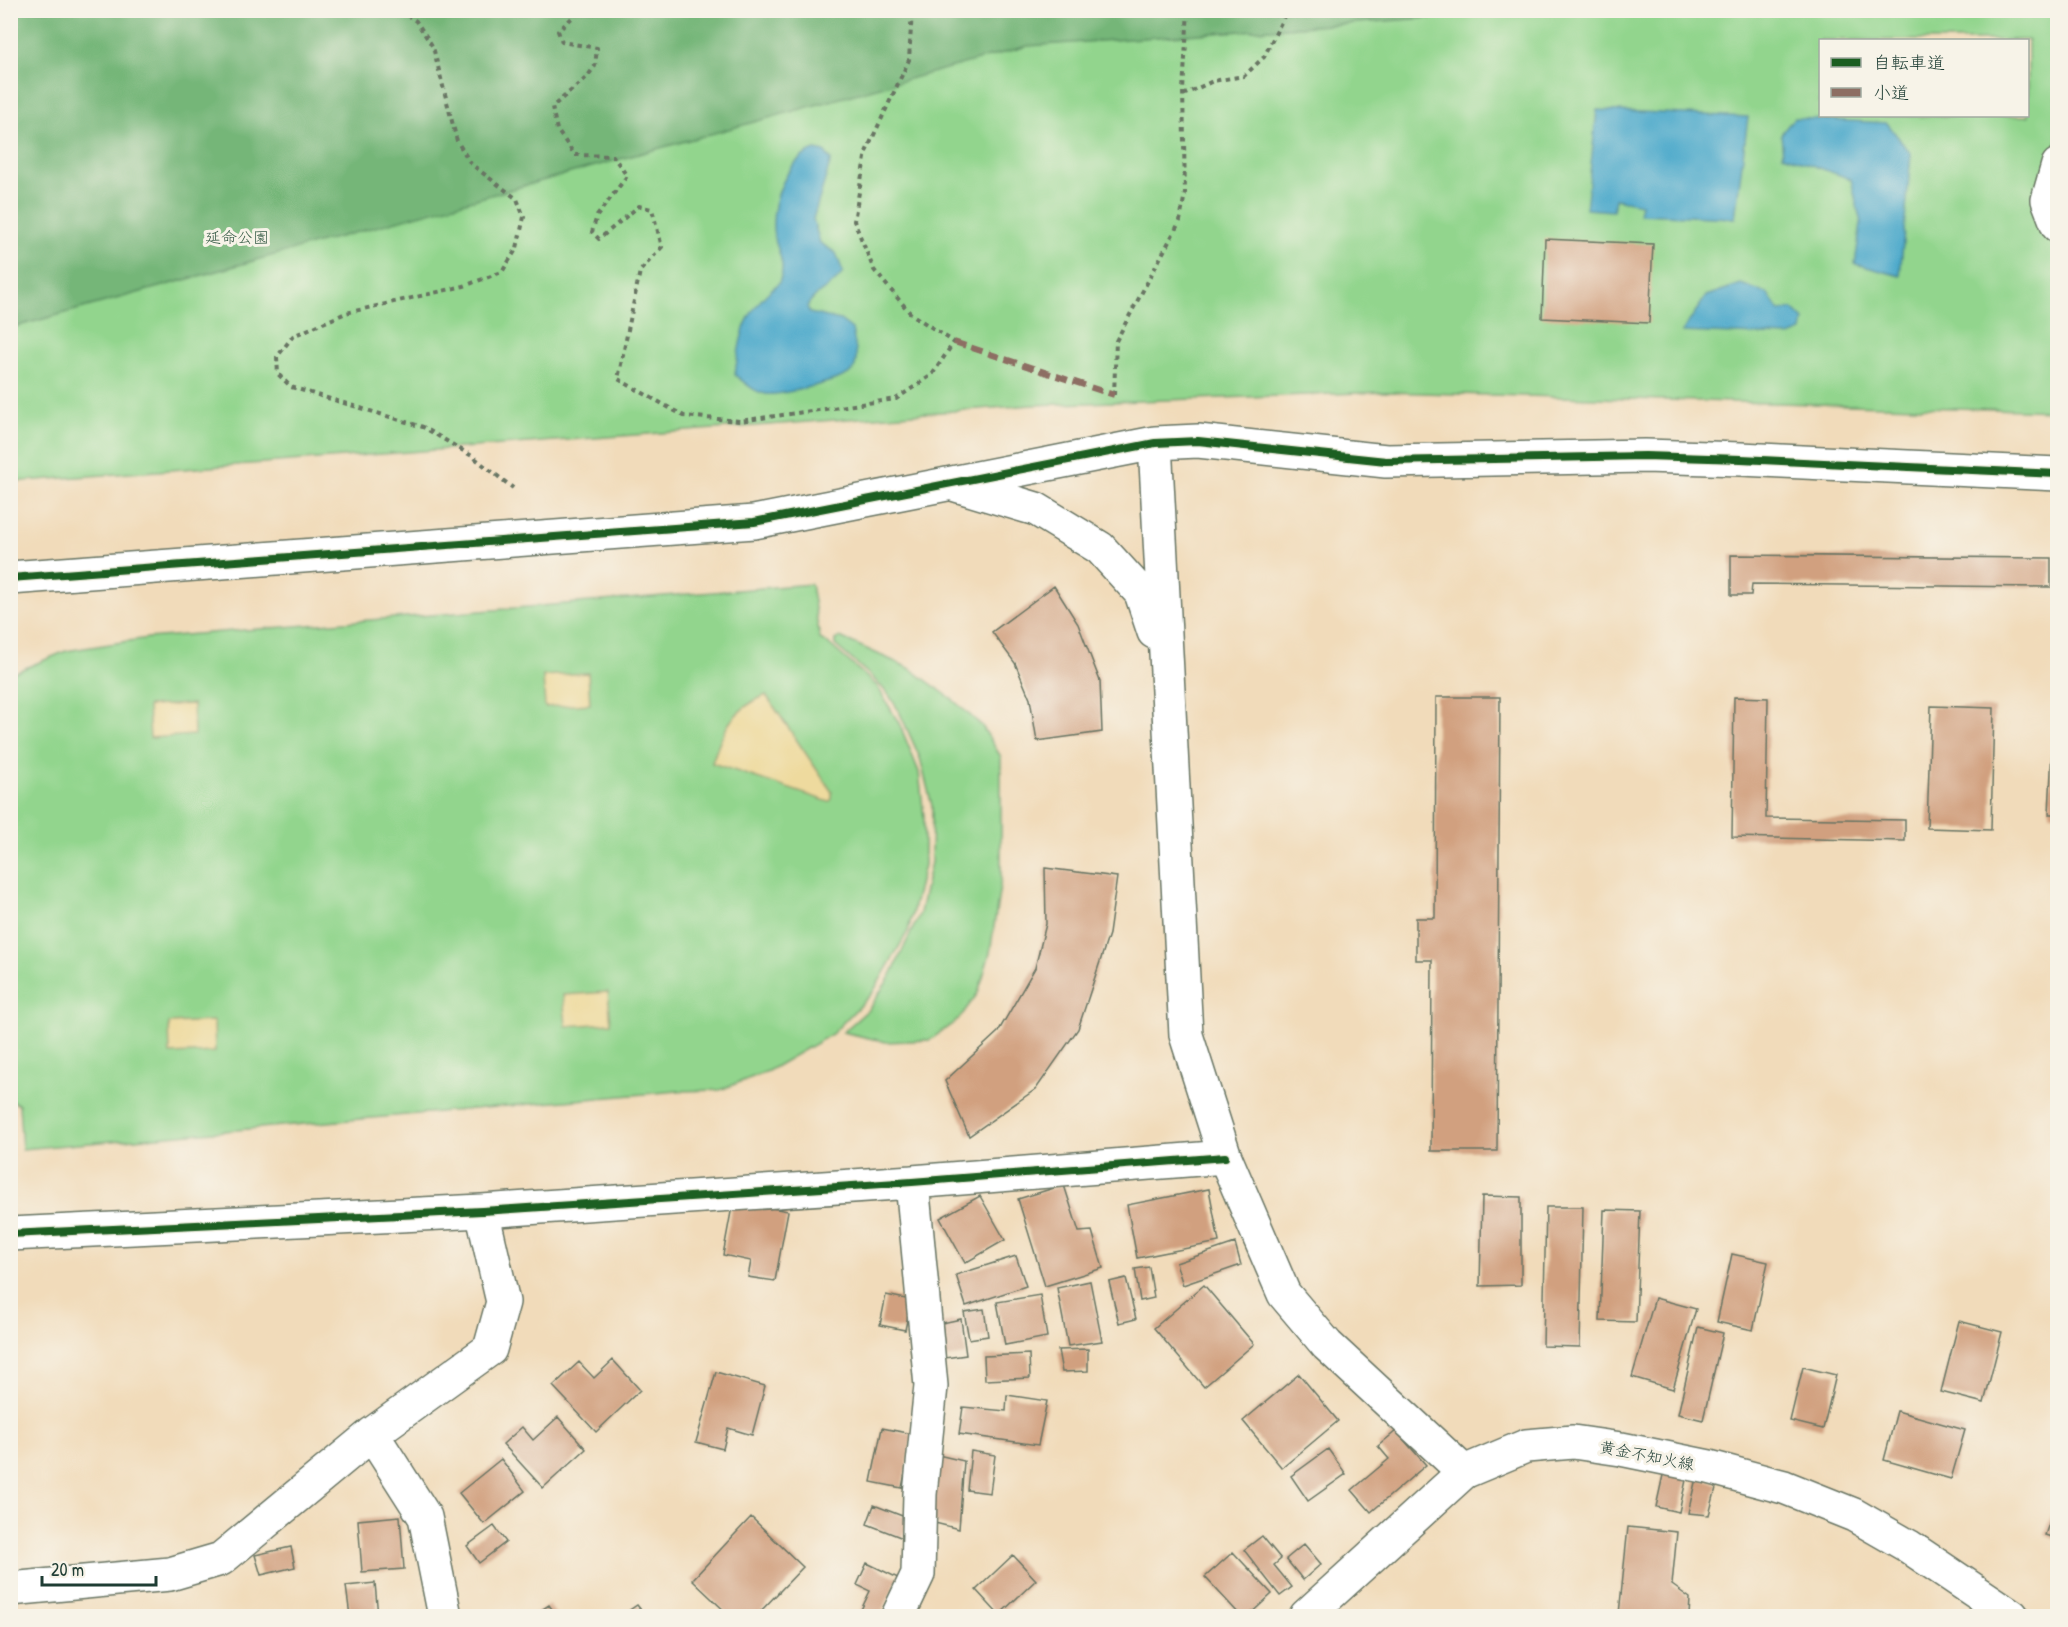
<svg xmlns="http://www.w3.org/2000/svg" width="2068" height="1627" font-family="'Patrick Hand','Klee One',sans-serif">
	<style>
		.green { fill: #92d58d; stroke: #588960; stroke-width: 1.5; fill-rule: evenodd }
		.forest { fill: #75b678; stroke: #4a7a56; stroke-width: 1.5 }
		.sand { fill: #eeda9e; stroke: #868c69; stroke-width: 1.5 }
		.water { fill: #4ca9cb; stroke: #367380; stroke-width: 1.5 }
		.building { fill: #d1a07f }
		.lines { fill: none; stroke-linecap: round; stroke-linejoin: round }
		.minor-casing { stroke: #687463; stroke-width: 36 }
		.major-casing { stroke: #687463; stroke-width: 36 }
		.path { stroke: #687463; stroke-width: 4; stroke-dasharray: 4.5 4.5; stroke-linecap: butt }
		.minor { stroke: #fff; stroke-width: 33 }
		.major { stroke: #fff; stroke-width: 33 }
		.quiet { stroke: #8d6e63; stroke-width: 6; stroke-dasharray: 12 6; stroke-linecap: butt }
		.cycleway-casing { stroke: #f7f3e8; stroke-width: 11 }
		.cycleway { stroke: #1b5e20; stroke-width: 8 }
		.labels { text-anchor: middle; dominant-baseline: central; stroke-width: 6; stroke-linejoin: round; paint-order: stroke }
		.park-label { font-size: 16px; fill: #365b46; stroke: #f7f3e8 }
		.street-label { font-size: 16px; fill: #1f3d34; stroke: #f7f3e8 }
	</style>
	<rect width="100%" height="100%" fill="#f7f3e8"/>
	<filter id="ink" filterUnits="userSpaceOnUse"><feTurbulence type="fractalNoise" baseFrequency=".0167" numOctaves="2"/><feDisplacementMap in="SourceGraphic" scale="12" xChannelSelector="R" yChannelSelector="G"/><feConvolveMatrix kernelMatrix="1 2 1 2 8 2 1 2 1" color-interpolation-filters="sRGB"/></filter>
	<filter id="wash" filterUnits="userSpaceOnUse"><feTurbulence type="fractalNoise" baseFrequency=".008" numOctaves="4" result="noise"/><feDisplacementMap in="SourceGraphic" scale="24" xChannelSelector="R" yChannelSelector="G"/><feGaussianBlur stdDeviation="1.35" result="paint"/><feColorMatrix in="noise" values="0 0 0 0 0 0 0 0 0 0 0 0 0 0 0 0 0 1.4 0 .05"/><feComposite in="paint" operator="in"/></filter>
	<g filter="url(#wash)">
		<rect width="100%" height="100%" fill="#f1dbba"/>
		<!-- green -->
		<path class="green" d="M11,11H2057V411L1386,392L1032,405L11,482ZM1820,40H2028V116H1820Z
			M811,584L820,639L829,644L877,686L900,725L919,772L924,817V865L908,931L873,992L832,1034L768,1071L720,1090L678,1091L22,1149L19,1105L11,1100V674L66,651L148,638Z
			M840,637L909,668L952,699L982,726L1001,757V879L990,953L978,993L959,1019L930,1040L886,1042L843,1032L869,1009L890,977L920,913L931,862L932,806L920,758L899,711L889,695L873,678L835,645V640Z"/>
		<!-- forest -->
		<path class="forest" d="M11,10H1527V11L1028,46L11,328Z"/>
		<!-- sand -->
		<path class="sand" d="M588,673L590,704L545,707L543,676Z
			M766,695L832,792V799L829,802L712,763C723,730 731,710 766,695Z
			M193,704L194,735L150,738L148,706Z
			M608,992L611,1023L566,1026L563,995Z
			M214,1021L215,1052L170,1054L169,1023Z"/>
		<!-- water -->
		<path class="water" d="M1597,110L1748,117L1735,218L1639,214L1641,204L1615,199L1613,211L1586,209Z
			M1794,118L1887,123L1911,154L1900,276L1855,264L1861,223L1851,179L1783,155L1781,134Z
			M815,150L825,152L831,160L813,219L820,243L836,253L843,272C835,287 814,291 807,307L810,313L840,320L852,329C854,341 860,358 853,370C847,380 778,396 766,394C754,392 744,382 735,375C740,333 745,310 779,283C781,277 783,271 782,265C781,253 773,240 773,228C772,200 787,159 815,150Z
			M1741,284L1768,294L1779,311L1793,309L1804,320L1802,331L1789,336L1682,332L1706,296Z"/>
		<g id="blocks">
			<!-- building -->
			<path class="building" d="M1545,239L1653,244L1649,323L1542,318Z
				M1731,555L2051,558V587L1752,584L1751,595H1731Z
				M1054,586L1078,624L1100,681L1102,732L1037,741L1030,699L1015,663L992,632Z
				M2056,664H2058V814H2049Z
				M1436,697H1500L1497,1151H1431L1432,960H1416V918H1435Z
				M1734,697L1768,698L1766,818L1905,820V841L1732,837Z
				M1931,706L1994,708L1991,830L1927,828Z
				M1045,868L1117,877L1109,934L1078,1029L1036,1089L969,1136L945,1081L998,1032L1035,968L1046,924Z
				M1064,1185L1079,1232L1092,1231L1103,1268L1045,1286L1018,1199Z
				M1209,1189L1219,1242L1137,1258L1127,1205Z
				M980,1196L1005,1240L965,1263L940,1218Z
				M1482,1196L1521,1197V1285L1480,1286Z
				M733,1201L788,1211L775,1281L748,1277L751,1261L723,1255Z
				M1546,1207H1583L1580,1347L1543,1346Z
				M1604,1210L1640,1211L1636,1322L1600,1321Z
				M1235,1243L1241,1265L1183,1285L1176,1263Z
				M1732,1254L1768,1262L1753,1330L1717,1322Z
				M1016,1256L1026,1286L966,1306L956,1275Z
				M1149,1267L1154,1298L1140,1301L1135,1269Z
				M1126,1278L1136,1319L1119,1323L1109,1282Z
				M1090,1281L1102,1341L1068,1346L1057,1288Z
				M1204,1285L1254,1344L1204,1387L1154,1328Z
				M886,1295L911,1300L905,1330L880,1325Z
				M1040,1295L1047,1337L1005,1345L997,1302Z
				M1655,1298L1696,1309L1673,1389L1632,1377Z
				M984,1309L988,1336L969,1339L964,1312Z
				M961,1319L966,1355L945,1358L942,1323Z
				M1959,1321L2002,1332L1984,1403L1941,1392Z
				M1698,1327L1723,1333L1703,1420L1678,1414Z
				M1088,1349V1371L1062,1372L1058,1350Z
				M1029,1354L1030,1378L985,1380L984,1356Z
				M613,1360L640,1390L596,1432L553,1386L579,1362L594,1378Z
				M1803,1367L1836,1375L1823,1429L1790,1421Z
				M716,1372L765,1386L752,1435L728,1428L723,1449L696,1442Z
				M1299,1374L1338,1421L1282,1468L1243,1421Z
				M1007,1395L1047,1401L1038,1445L959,1434L963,1407L1006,1411Z
				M1897,1411L1965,1430L1951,1479L1884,1460Z
				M558,1417L586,1449L543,1488L503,1444L522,1427L533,1440Z
				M882,1428L913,1434L902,1488L871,1482Z
				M1396,1431L1426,1465L1371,1512L1352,1490L1389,1459L1378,1446Z
				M1328,1449L1346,1474L1308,1501L1291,1476Z
				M971,1451L995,1455L990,1493L967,1490Z
				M938,1455L964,1461L959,1529L927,1521Z
				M501,1459L525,1491L484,1524L459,1493Z
				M1665,1466L1688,1471L1679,1512L1656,1507Z
				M1696,1478L1717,1484L1709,1515L1688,1513Z
				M2058,1498V1539L2045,1535Z
				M874,1505L910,1519L903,1538L867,1524Z
				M400,1516L404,1569L362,1572L358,1520Z
				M751,1517L803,1567L756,1616H730L692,1580Z
				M494,1526L506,1542L479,1563L467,1546Z
				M1628,1527L1677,1532L1672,1585L1690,1598L1689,1616H1642L1619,1614Z
				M1262,1536L1281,1559L1274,1565L1292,1587L1280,1596L1244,1550Z
				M1304,1544L1321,1564L1303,1580L1286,1559Z
				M291,1547L295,1567L261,1575L255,1555Z
				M1233,1552L1272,1594L1248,1616H1241L1205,1577Z
				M1013,1555L1036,1580L999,1615L976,1590Z
				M867,1563L898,1578L880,1616H858L870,1591L857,1585Z
				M375,1583L378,1616H350L346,1586Z
				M549,1605L557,1616H532Z
				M637,1605L646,1616H621Z
				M70,1613H102L103,1616H71Z"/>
		</g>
	</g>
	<g filter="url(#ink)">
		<use href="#blocks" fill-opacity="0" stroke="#687463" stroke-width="1.5"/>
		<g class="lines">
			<defs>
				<path id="minor" d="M2058,165L2048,200L2058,226
					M1155,443L1186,1035L1225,1157L1284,1294L1327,1345L1464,1472
					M956,485L1036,509L1100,548L1141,593L1154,632
					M10,578L754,522L1155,443L1198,441L1386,461L1645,456L1741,459L2058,474
					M10,1234L482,1211L912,1182L1225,1157
					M372,1434L425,1517L445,1616
					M10,1589L170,1574L221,1559L372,1434L490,1349L503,1302L482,1211
					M898,1616L918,1574L920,1494L931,1386L912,1182"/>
				<path id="major" d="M1306,1616L1464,1472L1526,1446L1573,1442L1621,1449L1709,1467L1784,1487L1854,1515L1908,1546L2012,1616"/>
			</defs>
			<!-- minor casing -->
			<use href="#minor" class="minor-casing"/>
			<!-- major casing -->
			<use href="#major" class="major-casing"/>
			<!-- path -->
			<path class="path" d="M399,10L416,21L433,47L457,141L471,164L517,199L524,217L517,248L502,272L464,286L346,313L293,336L277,357L278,374L291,387L423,427L472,456L513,488
				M574,10L573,17L558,31L562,42L597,48L595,66L587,77L552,107L557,130L575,155L613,156L627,176L597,216L592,232L599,239L639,206L652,209L662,247L640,271L618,379L684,416L740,421L896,399L932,375L954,342L911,314L874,270L854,221L866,152L909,60L912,10
				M1183,95L1213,81L1244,76L1264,57L1287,10
				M1114,395L1116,341L1180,221L1185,193L1183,90L1188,10"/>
			<!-- minor -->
			<use href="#minor" class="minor"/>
			<!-- major -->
			<use href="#major" class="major"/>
			<!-- quiet -->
			<path class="quiet" d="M954,342L1114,395"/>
			<defs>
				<path id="cycleway" d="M10,578L754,522L1155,443L1198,441L1386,461L1645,456L1741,459L2058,474
					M10,1234L482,1211L912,1182L1225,1157"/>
			</defs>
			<!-- cycleway casing -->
			<use href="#cycleway" class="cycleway-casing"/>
			<!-- cycleway -->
			<use href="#cycleway" class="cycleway"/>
		</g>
	</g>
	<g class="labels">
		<!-- park labels -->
		<g class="park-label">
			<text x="237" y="237">延命公園</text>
		</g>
		<!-- street labels -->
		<g class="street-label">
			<text transform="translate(1647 1455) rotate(11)">黄金不知火線</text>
		</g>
	</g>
	<!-- margin -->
	<rect width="2068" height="1627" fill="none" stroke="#f7f3e8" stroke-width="36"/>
	<!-- legend -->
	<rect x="1819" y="39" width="210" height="78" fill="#f7f3e8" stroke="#a1aaa0" stroke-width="1.5"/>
	<rect x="1831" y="58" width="30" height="9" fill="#1b5e20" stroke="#a1aaa0" stroke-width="1.5"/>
	<text x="1873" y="69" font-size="18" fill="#1f3d34">自転車道</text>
	<rect x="1831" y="88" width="30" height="9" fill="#8d6e63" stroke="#a1aaa0" stroke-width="1.5"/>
	<text x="1873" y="99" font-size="18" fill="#1f3d34">小道</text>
	<!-- scale -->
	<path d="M42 1576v9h114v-9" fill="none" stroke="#1f3d34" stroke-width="3"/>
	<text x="51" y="1576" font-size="18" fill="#1f3d34" stroke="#f7f3e8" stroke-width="4.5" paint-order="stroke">20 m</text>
</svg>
